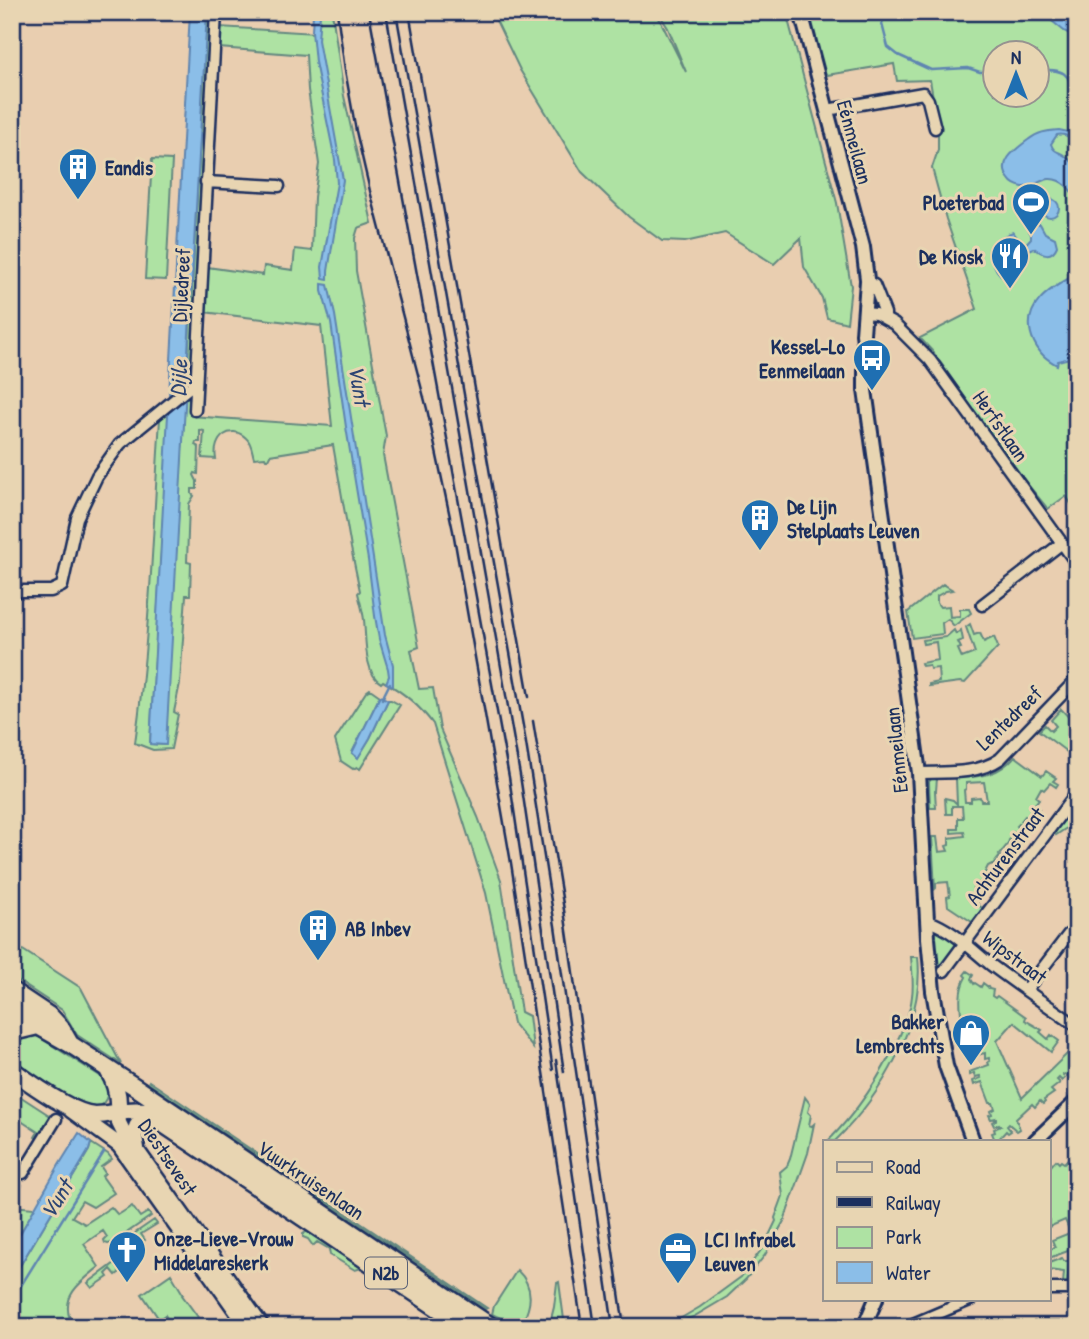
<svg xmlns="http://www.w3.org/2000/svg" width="1089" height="1339" font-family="'Patrick Hand',sans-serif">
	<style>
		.green { fill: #aee2a3; stroke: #648880; stroke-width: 2; fill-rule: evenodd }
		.water { fill: #8bbee8; stroke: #5e85b1; stroke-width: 2 }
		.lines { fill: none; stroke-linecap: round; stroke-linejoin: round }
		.stream { stroke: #5e85b1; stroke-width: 2.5 }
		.pedestrian-tunnel { stroke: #c0aea0; stroke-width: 8; stroke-dasharray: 8 4; stroke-linecap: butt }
		.minor-casing { stroke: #1b2f5e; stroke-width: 15 }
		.tertiary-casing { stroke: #1b2f5e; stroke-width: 18 }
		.secondary-casing { stroke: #1b2f5e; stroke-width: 19 }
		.primary-casing { stroke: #1b2f5e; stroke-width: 21 }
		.minor { stroke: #e8d5b2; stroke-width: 10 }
		.tertiary { stroke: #e8d5b2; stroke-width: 12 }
		.secondary { stroke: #e8d5b2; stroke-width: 14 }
		.primary { stroke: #e8d5b2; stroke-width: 16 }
		.rail { stroke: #1b2f5e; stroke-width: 2.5 }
		.labels { text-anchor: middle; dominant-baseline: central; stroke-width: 6; stroke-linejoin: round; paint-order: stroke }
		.shield { fill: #e8d5b2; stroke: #586177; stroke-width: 2 }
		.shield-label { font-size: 19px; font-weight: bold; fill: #1b2f5e }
		.street-label { font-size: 21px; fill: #1b2f5e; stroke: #e8d5b2 }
		.poi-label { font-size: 21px; font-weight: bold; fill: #1b2f5e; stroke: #e8d5b2; text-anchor: start }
		.water-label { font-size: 23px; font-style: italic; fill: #2c4473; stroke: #e8d5b2 }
	</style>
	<rect width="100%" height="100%" fill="#e9ceb0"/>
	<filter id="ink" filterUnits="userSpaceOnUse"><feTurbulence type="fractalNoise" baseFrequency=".0143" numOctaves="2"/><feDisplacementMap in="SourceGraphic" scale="14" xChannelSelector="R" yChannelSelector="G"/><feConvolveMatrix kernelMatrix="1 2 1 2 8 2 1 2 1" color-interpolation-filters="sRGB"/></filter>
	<g filter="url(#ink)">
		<!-- green -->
		<path class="green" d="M207,12H213L192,372L187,379Z
			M332,12L344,96L372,223L358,228L355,238L356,271L386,436L383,455L419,647L411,650L419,689L433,688L440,729L478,817L501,880L521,1012L529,1016L533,1048L513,1023L486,893L433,724C419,705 403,692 383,681L381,683C364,674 366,637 364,620C363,611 360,602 358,593L360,591L351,548L333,445L270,455L268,459H266L265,457L254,458C252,452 252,443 246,438C231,423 212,438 216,459L202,458L204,431L200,430V442H196L195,445L199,447L198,474L195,473L194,475L197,481V489H192V494L194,496L189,504L187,562L191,563L190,595H186L180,683L174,712L178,714L171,749L153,750L135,743C150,636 153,527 160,419L169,412L150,744L165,745L185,399L189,395L191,397V416L332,426L321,326L204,312L207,267L263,275L264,266L293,270L295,249L312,251L314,197L319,164L308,90L306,55L219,48L220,27L315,33V13Z
			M492,12H656L686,72L668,28L658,12H786L837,203L851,286L847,323L827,318L822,298L804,267L801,238L774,264L725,233L685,242L662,241L629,217L582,172L520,70Z
			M805,12H1077V513L1066,496L1048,509L1044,504L1014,468L933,352L920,338L977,309L946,219L932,168L938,150V127L930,80L897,81L894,64L821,76ZM995,52H1036V94H995Z
			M152,159L172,160L166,280L145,279Z
			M943,584L953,590L946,591L937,596V603L940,607L949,606L950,617L960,616V609H969L971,613L954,626L948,619L942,623L943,634L912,638L908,612Z
			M970,624L974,635L980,633L984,642L994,637L998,647L965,683L960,682L929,686V684L939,682L938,668L930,669L929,665L922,666L921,663L938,660L936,642L923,644L922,640L946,637L954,630L956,634L961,630L963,640L958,642L961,648L958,649L962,658L975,653L966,627Z
			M370,689L380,696L352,753L358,757L370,738L388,700H391L400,705L360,769L357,767L353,769L341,761L335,740L366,692Z
			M1061,709L1077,726V749L1071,755L1039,731L1045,725L1051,731L1056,726L1051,720Z
			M1015,756L1042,776L1046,771L1056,778L1053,781L1058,784L1056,787L1050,783L1044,790L1041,788L1036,797L1039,799L1034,805L1039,809L1038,811L1033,808L1029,814L1033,817L1031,819L1025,816L1021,821L1023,823L1021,826L1019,824L1017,826L1020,829L1016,834L1013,832L1011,834L1013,835L1011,839L1009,840L1008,844L999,855L1000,856L993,865L992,864L988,866L985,872L990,875L988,878L986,876L981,886L977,883L973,888L978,892L975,896L980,899L977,904L982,908L986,904L972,922L948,906L947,897L950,896L948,882L936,883V888L935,889L932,837H937L939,852L948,851L946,846L949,845V838L965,836L964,832L951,833V829H958V818H963L962,806H952V814H946L945,798L953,800L957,804L956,778C981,777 998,776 1015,756ZM984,782L987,801H981L980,797L971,798V802H965L964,790L966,789V783Z
			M937,778L936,791H935L936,808H930L929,782L931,779Z
			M1077,802V821L1056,835L1054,832Z
			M938,929L956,942C957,953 946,962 939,971H937L933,934Z
			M12,943L81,988L121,1064L77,1035L62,1010L12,977Z
			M911,957H918C925,1023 881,1096 835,1141H828C858,1111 881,1076 899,1037C905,1024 911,1010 912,996C914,983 912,970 911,957Z
			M967,971L973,975L971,979L974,984L975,983L981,987L983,983L988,987L989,989L993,990L992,996L995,998L997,996L1026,1017L1025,1020L1042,1030L1040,1032L1048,1039L1051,1035L1059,1041L1051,1052L1014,1022L997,1041L1022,1098L1069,1052L1073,1050L1077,1053V1065L1074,1068L1072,1065L1070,1067L1073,1071L1067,1076L1065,1074L1063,1075L1065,1078L1062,1081L1059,1078L1057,1080L1060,1083L1051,1090L1054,1093L1044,1100L1045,1102L1043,1104L1040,1101L1035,1107L1032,1104L1016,1119L1020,1129L1017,1131L1009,1124L1007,1126L1011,1131L1008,1133L1006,1131L997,1141L994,1138L992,1133L995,1132L994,1129L1001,1126L999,1124L994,1126L992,1122L996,1120V1118L991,1119L989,1115L992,1114L991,1111L995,1109L993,1103H990L982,1082L974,1085L973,1081L981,1078L980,1076L975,1077L974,1073L970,1075L969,1072L989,1065L988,1062L990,1061L989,1058L985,1059V1053L972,1056L971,1049L966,1050V1048L969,1047L966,1035L968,1034L966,1033V1022H962C960,1007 958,990 966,977L964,975Z
			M33,1035L39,1037L100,1076C106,1082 109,1087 107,1096C104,1108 91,1110 80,1106C74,1103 67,1097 62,1094C48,1085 34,1076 20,1067C11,1059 8,1043 21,1037C25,1035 29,1035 33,1035Z
			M149,1081L487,1308L485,1309L148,1083Z
			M12,1091L52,1117L38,1139L35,1137L38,1132L12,1115Z
			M805,1097L810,1104L808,1112L811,1115L809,1125L812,1126L814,1124L808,1153L784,1221L765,1255L746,1279L727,1297L693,1317L666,1327L700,1307L741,1277L764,1246L776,1221L775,1218L783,1196L780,1172L787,1166L790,1159Z
			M91,1143L108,1154L112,1159L101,1167L105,1173L102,1176L114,1193L93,1207L82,1201L72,1217L85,1224L111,1207L118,1215L132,1206L140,1217L148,1212L151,1216L112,1243L108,1244L105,1243L104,1240L107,1237L103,1231L84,1244L99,1267C82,1281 61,1295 70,1319L58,1327H12V1279L89,1150Z
			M1077,1147V1226L1069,1229L1065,1220L1049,1227V1168L1056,1160L1059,1163L1061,1161L1064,1163L1073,1154L1071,1152Z
			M12,1206L35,1208L12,1248Z
			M154,1220L157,1224L141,1234L145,1240L130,1251L137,1259L116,1275L111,1269L106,1274L108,1277L92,1288L88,1283L119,1260L115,1247Z
			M311,1229L384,1279L383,1282L362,1268L355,1270L330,1255L329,1249L317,1242L313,1246L308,1239L303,1237V1234Z
			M1077,1230V1264L1075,1266H1069L1067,1284H1063L1064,1272L1049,1270V1263L1062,1258L1064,1261H1072V1258H1075L1076,1248L1049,1258V1250L1055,1247L1052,1240Z
			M517,1270C532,1284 533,1302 523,1321L518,1319C510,1323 500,1318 492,1314L494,1306Z
			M171,1274L183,1294L182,1295L205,1327H172L165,1315L159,1319L142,1294Z
			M559,1282L565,1327H549L554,1307L557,1283Z"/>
		<!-- water -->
		<path class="water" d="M190,12H207L166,745L150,744Z
			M1041,12H1077V38L1064,31Z
			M313,14H320L318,40L343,180L328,271V279L323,278L322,267L337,183L335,160L315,62L312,31Z
			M1059,130L1068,132L1077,138V145C1071,138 1066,133 1057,135L1051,144C1054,153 1059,151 1065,156C1069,160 1072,162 1077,165V202C1073,191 1062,178 1049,179C1039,180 1033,188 1023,187C1017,186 1012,184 1009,179C996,162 1016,149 1028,140C1038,132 1046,131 1059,130Z
			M1041 208a9 9 0 1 1 18 0a9 9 0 1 1-18 0Z
			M1033,223L1040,224L1045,233L1055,238L1057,246C1052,258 1043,255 1034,248L1029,250C1024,264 1022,263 1008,265L1011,268L1012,274L1010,276L1004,278C1002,276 997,272 996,269C988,255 998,236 1013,232L1016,236L1018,246L1023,247L1031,238V234L1028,229L1030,224Z
			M1077,274V356L1058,361L1057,365C1046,359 1040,354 1034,342C1018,307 1050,288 1077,274Z
			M322,284L328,285L335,315L385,635L393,665V686L386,683L389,676L388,669L379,639L375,616L368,560L346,427L331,323L322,291Z
			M380,696L388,700L370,738L358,758L352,753Z
			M79,1133L91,1143L89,1150L12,1279V1248L59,1165Z"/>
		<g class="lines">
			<!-- stream -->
			<path class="stream" d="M884,12L882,24L888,47L898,55L931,70L968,68L980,72L995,71
				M1036,70C1068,69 1067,72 1077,101
				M382,699L390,683
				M12,1300L104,1152"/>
			<!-- pedestrian-tunnel -->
			<path class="pedestrian-tunnel" d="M12,1201L20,1183"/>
			<defs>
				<path id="minor" d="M827,110L923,93L928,100L935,128
					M206,182L279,186
					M867,281L874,285L885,313V318
					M864,313L876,314L894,324L930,360L1077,564
					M195,410L216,12
					M12,591H51L62,586L77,518L97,476L120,444L196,382
					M982,605L1062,543
					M919,773C945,772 977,775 1000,759L1077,679
					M928,921C952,929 971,949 991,965C1019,986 1048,1006 1077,1026
					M944,971L1077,792
					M1026,990L1068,935L1077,929
					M12,1176L23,1173L56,1119
					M1049,1289H1067L1077,1291
					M906,1327L972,1299"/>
				<path id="tertiary" d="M801,12L863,247L868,287
					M867,281L863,334L865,350V390L919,773L928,938L933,991L946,1066L973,1141
					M1035,1141L1077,1101
					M864,1327L876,1299"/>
				<path id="secondary" d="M71,1110L119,1145L248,1327
					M118,1111L119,1123L123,1131L262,1327
					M137,1148C133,1127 133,1121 155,1118"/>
				<path id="primary" d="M12,991L51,1017L61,1028L69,1042
					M12,1011L70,1044L137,1088L492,1327
					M12,1035L17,1031L38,1026
					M12,1070C30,1083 74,1115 95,1115C112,1115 126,1108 144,1111L466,1327
					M108,1070C116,1083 119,1096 118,1111"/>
			</defs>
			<!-- minor casing -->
			<use href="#minor" class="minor-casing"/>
			<!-- tertiary casing -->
			<use href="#tertiary" class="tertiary-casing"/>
			<!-- secondary casing -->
			<use href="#secondary" class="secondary-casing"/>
			<!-- primary casing -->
			<use href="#primary" class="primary-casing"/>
			<!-- minor -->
			<use href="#minor" class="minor"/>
			<!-- tertiary -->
			<use href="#tertiary" class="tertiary"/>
			<!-- secondary -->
			<use href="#secondary" class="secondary"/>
			<!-- primary -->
			<use href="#primary" class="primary"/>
			<!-- rail -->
			<path class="rail" d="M337,12L345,70L356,131L370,191L427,409L453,531L511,863L582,1327
				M369,12L509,777L553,1070
				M386,12L520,775L564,1072
				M396,12L525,737L555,926L613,1327
				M409,12L529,697
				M533,721L564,910L624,1327
				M556,1060L595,1327"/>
		</g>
	</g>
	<!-- icons -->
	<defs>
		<symbol id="building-pin" viewBox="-11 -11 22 30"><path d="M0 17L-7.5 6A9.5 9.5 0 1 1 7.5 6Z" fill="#1f6fb2" stroke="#e8d5b2"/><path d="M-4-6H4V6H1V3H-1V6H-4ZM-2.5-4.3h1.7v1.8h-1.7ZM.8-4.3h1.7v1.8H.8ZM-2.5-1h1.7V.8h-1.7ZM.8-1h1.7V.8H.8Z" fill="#fff"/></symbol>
		<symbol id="stadium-pin" viewBox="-11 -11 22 30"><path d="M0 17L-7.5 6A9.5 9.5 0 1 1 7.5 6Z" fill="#1f6fb2" stroke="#e8d5b2"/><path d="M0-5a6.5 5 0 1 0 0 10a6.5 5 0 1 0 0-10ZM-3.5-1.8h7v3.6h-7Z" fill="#fff"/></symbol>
		<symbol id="restaurant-pin" viewBox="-11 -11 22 30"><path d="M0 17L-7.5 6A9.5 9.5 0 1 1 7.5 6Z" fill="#1f6fb2" stroke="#e8d5b2"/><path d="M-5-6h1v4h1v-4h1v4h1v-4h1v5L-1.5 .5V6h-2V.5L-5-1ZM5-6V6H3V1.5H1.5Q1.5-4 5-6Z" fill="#fff"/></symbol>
		<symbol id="bus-pin" viewBox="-11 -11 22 30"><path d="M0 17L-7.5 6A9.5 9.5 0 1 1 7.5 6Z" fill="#1f6fb2" stroke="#e8d5b2"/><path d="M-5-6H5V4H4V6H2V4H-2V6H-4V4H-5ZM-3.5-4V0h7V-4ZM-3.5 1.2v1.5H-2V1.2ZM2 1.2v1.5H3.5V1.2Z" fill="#fff"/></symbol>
		<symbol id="shop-pin" viewBox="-11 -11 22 30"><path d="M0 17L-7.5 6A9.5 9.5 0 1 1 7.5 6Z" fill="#1f6fb2" stroke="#e8d5b2"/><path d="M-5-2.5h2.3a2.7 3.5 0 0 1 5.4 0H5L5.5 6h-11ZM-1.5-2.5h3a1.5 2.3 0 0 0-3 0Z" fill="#fff"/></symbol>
		<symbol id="church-pin" viewBox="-11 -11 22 30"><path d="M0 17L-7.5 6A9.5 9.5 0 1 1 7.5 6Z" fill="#1f6fb2" stroke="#e8d5b2"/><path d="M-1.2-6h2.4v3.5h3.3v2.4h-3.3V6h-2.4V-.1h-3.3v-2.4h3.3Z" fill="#fff"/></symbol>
		<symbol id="office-pin" viewBox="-11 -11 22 30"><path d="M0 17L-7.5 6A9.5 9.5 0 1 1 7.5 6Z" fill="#1f6fb2" stroke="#e8d5b2"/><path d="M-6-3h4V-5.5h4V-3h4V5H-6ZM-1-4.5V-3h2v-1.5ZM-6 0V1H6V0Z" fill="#fff"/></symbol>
	</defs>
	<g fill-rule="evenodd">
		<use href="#building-pin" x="56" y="145" width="44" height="60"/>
		<use href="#stadium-pin" x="1009" y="180" width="44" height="60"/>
		<use href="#restaurant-pin" x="988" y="234" width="44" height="60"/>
		<use href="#bus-pin" x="850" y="336" width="44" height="60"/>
		<use href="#building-pin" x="738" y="496" width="44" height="60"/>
		<use href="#building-pin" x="296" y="906" width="44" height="60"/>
		<use href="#shop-pin" x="949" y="1011" width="44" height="60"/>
		<use href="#church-pin" x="105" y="1228" width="44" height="60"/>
		<use href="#office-pin" x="656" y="1229" width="44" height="60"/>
	</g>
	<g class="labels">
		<!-- shield labels -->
		<rect class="shield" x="365" y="1257.5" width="42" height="31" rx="5"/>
		<g class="shield-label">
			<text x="386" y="1273">N2b</text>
		</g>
		<!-- street labels -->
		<g class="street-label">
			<text transform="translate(855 142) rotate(75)">Eénmeilaan</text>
			<text transform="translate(181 285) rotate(-87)">Dijledreef</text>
			<text transform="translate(1001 426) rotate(55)">Herfstlaan</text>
			<text transform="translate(1009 718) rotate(-44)">Lentedreef</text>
			<text transform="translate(896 750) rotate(-96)">Eénmeilaan</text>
			<text transform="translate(1005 856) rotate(-53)">Achturenstraat</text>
			<text transform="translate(1015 957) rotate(37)">Wipstraat</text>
			<text transform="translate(168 1157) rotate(56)">Diestsevest</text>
			<text transform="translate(311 1180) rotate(34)">Vuurkruisenlaan</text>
		</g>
		<!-- poi labels -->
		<g class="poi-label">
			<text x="105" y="167">Eandis</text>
			<text x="1004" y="202" text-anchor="end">Ploeterbad</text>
			<text x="983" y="256" text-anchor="end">De Kiosk</text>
			<text x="845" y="346" text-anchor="end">Kessel-Lo<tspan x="845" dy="24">Eenmeilaan</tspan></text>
			<text x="787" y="506">De Lijn<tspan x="787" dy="24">Stelplaats Leuven</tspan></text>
			<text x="345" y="928">AB Inbev</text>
			<text x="944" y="1021" text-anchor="end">Bakker<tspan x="944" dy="24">Lembrechts</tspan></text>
			<text x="154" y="1238">Onze-Lieve-Vrouw<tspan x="154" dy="24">Middelareskerk</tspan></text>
			<text x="705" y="1239">LCI Infrabel<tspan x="705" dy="24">Leuven</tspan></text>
		</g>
		<!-- water labels -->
		<g class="water-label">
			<text transform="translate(178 378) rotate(-87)">Dijle</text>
			<text transform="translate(360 385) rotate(81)">Vunt</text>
			<text transform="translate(56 1199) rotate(-58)">Vunt</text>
		</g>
	</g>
	<!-- margin -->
	<rect width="1089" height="1339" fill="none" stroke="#e8d5b2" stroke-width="42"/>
	<rect x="21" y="21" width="1047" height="1297" fill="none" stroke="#1b2f5e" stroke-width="2.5" filter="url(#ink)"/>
	<!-- legend -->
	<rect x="823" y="1140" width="228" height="161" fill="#e8d5b2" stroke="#969390" stroke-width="2"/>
	<rect x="837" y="1162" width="35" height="10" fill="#e8d5b2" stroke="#969390" stroke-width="2"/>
	<text x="886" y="1174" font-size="21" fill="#1b2f5e">Road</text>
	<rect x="837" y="1197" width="35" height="10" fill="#1b2f5e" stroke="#969390" stroke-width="2"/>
	<text x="886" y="1210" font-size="21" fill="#1b2f5e">Railway</text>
	<rect x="837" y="1227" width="35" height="21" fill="#aee2a3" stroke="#969390" stroke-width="2"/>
	<text x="886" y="1244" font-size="21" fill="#1b2f5e">Park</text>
	<rect x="837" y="1262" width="35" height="21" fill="#8bbee8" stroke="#969390" stroke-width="2"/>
	<text x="886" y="1280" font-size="21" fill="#1b2f5e">Water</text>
	<!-- north arrow -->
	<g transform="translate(1016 74)"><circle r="33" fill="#e8d5b2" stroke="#969390" stroke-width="2"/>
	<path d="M0-5L12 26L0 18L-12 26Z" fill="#1f6fb2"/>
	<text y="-10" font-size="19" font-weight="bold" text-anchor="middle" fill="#1b2f5e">N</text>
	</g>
</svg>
